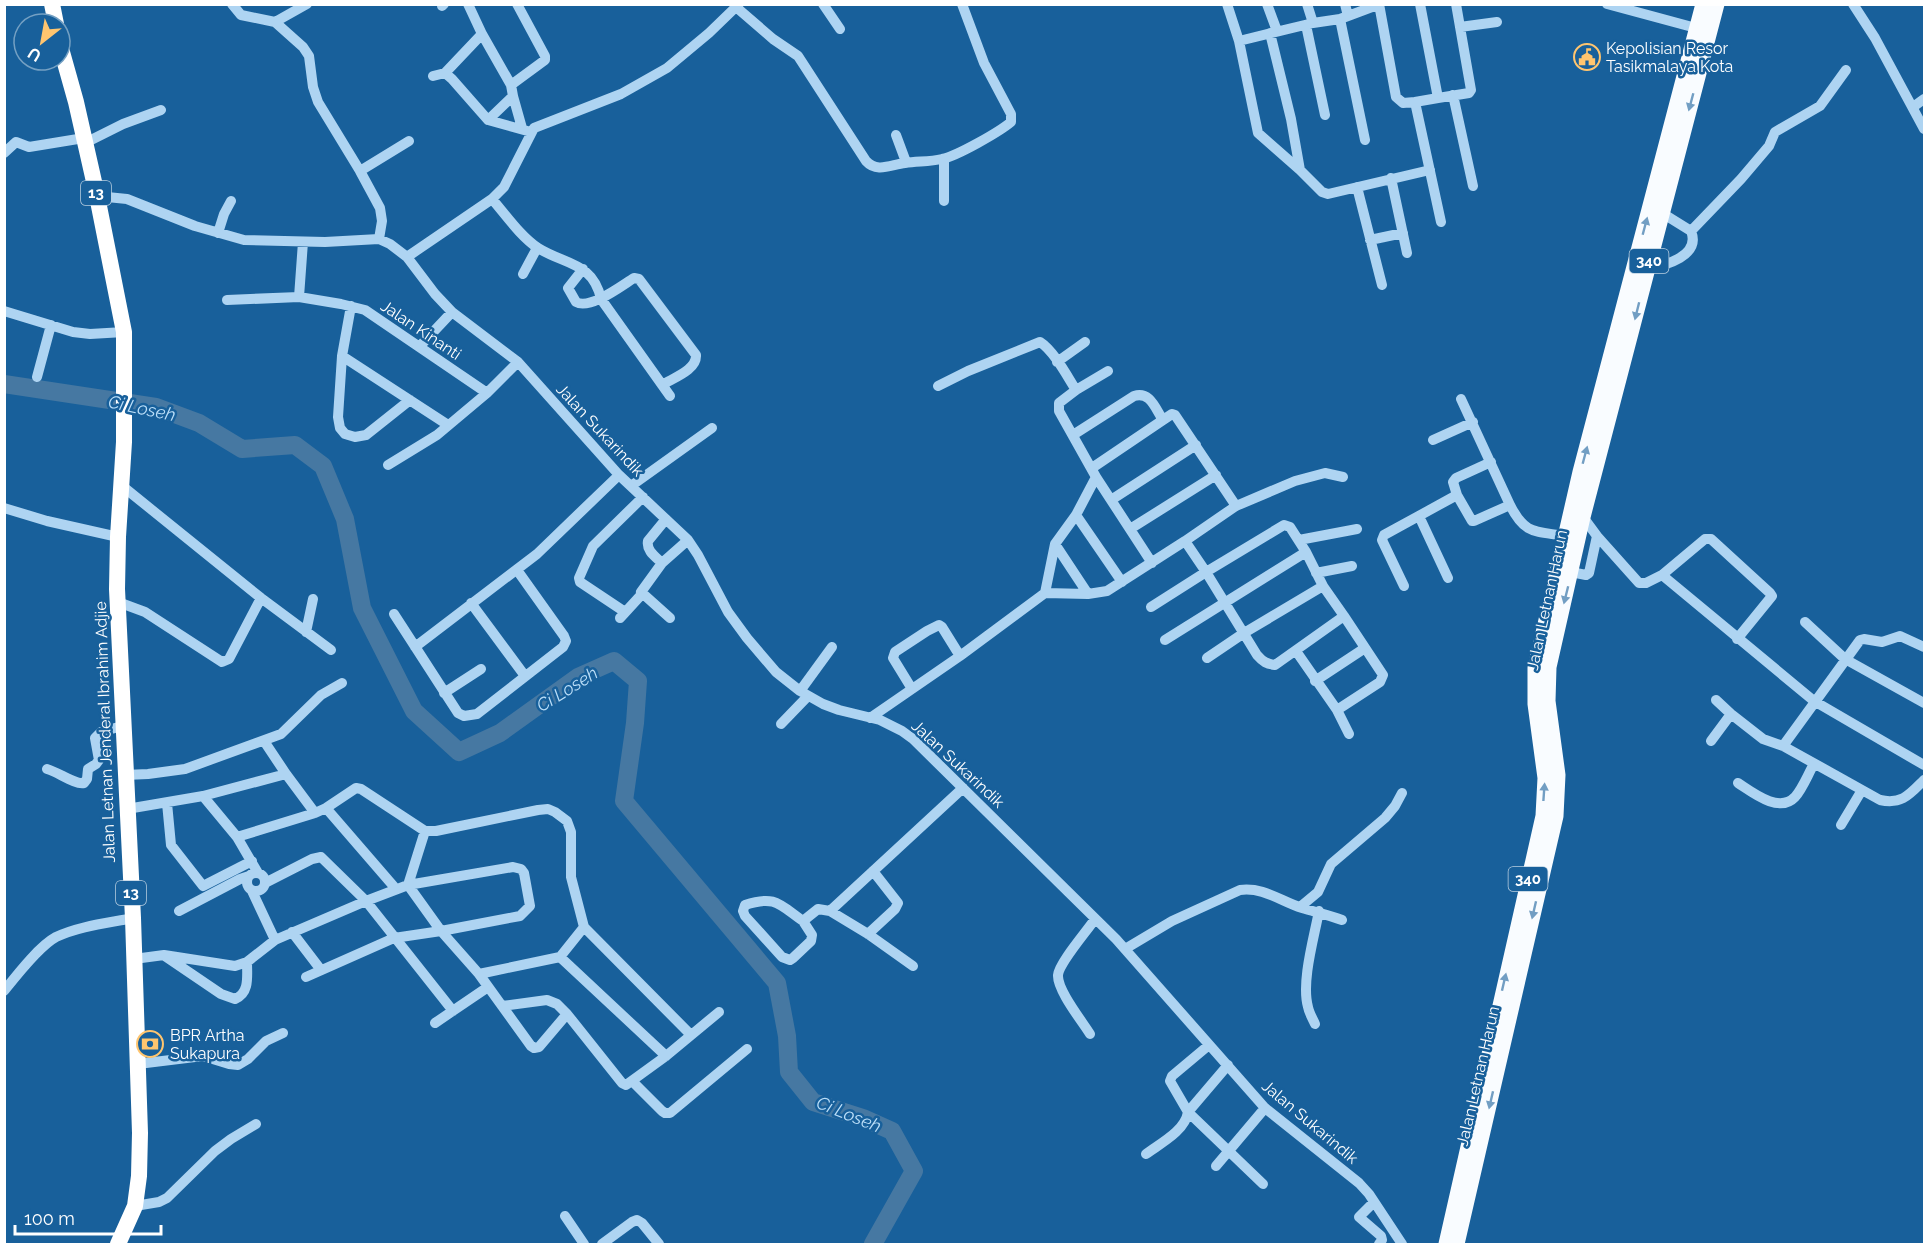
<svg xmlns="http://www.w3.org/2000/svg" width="1929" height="1249" font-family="Raleway,sans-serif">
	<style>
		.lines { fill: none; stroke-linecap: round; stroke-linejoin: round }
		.river { stroke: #4678a2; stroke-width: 18 }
		.minor { stroke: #aed4f2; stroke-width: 10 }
		.major { stroke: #f9fcff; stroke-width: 15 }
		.highway { stroke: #fff; stroke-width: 16 }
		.oneway { fill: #729ec3 }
		.labels { text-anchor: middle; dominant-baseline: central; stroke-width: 5; stroke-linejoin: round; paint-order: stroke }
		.shield { fill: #18609b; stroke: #bacfe1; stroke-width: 1.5 }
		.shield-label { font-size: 15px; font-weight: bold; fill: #fff }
		.poi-label { font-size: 16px; fill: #fff; stroke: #18609b; text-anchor: start }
		.street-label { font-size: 16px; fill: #fff; stroke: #18609b }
		.water-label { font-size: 18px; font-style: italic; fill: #bbdef8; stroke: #18609b }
	</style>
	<rect width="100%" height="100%" fill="#18609b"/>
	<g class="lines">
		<!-- river -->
		<path class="river" d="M4,384L156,407L199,423L242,449L295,445L323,466L345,519L362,608L414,711L459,752L500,733L578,677L614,661L638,681L635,723L624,801L777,983L787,1036L789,1072L813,1102L863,1118L892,1131L914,1171L873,1244"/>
		<!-- minor -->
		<path class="minor" d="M232,4L241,15L275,22
			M307,4L275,22L303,47L309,56L313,87L318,102L360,171L380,208L382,221L379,239
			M468,4L482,34
			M823,4L840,29
			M1227,4L1239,41L1258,133L1300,170L1291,119L1270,33
			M1267,4L1277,31
			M1307,4L1313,23
			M1345,4L1348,16
			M1379,4L1396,97L1403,103L1415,102L1441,222
			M1607,4L1696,28
			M1853,4L1875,38L1924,129
			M442,6L444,4
			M736,7L773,39L798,56L866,161C877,173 890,165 905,163C917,161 929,162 942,159C957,156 999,132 1011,122V114L984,63L962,4
			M1340,19L1365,140
			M1306,25L1325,115
			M1460,27L1497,22
			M1239,41L1313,23L1340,19L1380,4
			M445,73L482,34L511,85
			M433,76L445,73L452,79L488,120L531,132
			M1453,95L1473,186
			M513,96L522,128
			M1438,98L1469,93L1471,90L1456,4
			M1415,102L1438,98L1420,4
			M1913,107L1924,99
			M488,120L513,96L511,85L545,60V56L517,4
			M896,135L906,162
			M85,143L123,124L161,110
			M4,153L16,142L29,147L84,138
			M944,159V201
			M1300,170L1322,192L1328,194L1430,170
			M360,171L409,141
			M1391,178L1407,253
			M1357,187L1382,285
			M97,196L127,199L195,226L244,240L325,242L379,239L390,244L407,257L492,199L504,187L534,128L621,94L667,68L709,33L739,4
			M492,199C505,214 521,237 538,248C565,265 593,262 601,299L670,396
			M1691,231L1741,179L1769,146L1775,132L1820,106L1846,70
			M218,233L224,214L231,201
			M1370,240L1403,233
			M407,257L435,294L452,312L518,362L619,475L688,540L698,555L728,612L747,638L776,672L800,691L823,704L839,710L880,720L902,731L913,739L1116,939L1265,1108L1359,1183L1369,1194L1402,1244
			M583,269L568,288L576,302C590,310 621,286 634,278L639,279L696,355C697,370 673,378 662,385
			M1647,269C1666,265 1701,256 1691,231L1662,213
			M523,274L537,248
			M299,297L303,242
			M227,300L299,297L341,304L365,310L487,393
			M351,306L342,356L338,417L340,428L345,434L355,437L366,435L410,400
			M4,311L73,332L90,334L124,332
			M420,346L452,312
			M342,356L448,425
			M1057,362L1085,342
			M37,377L51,325
			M938,386L968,371L1040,342C1054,351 1067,376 1076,390
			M1461,399L1510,505
			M1073,435L1134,396C1150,391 1155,408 1163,420
			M1433,440L1473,422
			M388,465L437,435L487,393L518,362
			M1092,468L1163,420L1172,414L1175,415L1236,506
			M1096,477L1152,563
			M121,485L261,598L331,650
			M631,486L712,428
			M1457,495L1453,482L1456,478L1491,462
			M1111,500L1196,445
			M4,508L47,521L118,537
			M1076,515L1122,582
			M1579,515L1583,517L1597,536L1639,583H1646L1662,575L1814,701L1924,765
			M1419,516L1448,578
			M1130,529L1216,475
			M1299,540L1357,529
			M1185,541L1236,506L1295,481L1325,473L1343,477
			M1055,544L1088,594
			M662,563C656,557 646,551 648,541L666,519
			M1571,572L1586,575L1589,573L1597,536
			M1316,573L1352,566
			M1662,575L1705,539H1711L1770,593L1772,596L1737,639
			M1404,586L1382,540L1384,535L1457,495L1472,521H1474L1510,505C1525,535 1535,531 1565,536
			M1045,593L1055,544L1076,515L1096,477L1059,411V403L1076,390L1108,371
			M118,602L145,612L222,662L229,659L261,598
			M471,603L525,676
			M1151,607L1206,572L1257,655C1263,662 1267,664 1275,665L1344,616L1323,586
			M625,612L580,582L579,578L593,546L643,497
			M394,614L458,713L464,716L477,714L563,647L566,641L564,636L517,570
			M620,618L642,594
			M670,618L641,592L662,563L688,540
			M1805,622L1845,659L1924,703
			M306,632L313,599
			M1165,640L1306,552
			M415,647L537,554L619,475
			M1296,651L1337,710L1380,682L1383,675L1344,616
			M1315,681L1365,648
			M912,689L893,658L895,652L927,631L939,625L942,627L960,656
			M800,691L832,647
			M444,693L481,669
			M1716,700L1731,714L1763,739L1783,746L1880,800C1902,805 1910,794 1924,780
			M1337,710L1349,734
			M870,718L960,656L1045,593L1088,594L1107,591L1185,541L1206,572L1284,525L1290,527L1306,552L1323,586L1244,633L1207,658
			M781,724L808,696
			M264,741L286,774
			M1711,741L1731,714
			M1783,746L1860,640L1864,639L1882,642L1900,636L1924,647
			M47,769C58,772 75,785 84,783L87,779L88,769L96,764L99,760L95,738L101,732L122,726
			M125,775L148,774L185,769L281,734L321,695L342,683
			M1738,783C1752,792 1779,814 1795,797C1803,788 1808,774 1814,764
			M203,796L237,837L258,873
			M167,803L171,845L203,886L252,861
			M326,808L396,889
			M127,809L203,796L286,774L315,813
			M1841,825L1862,790
			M425,831L408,885L441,931L479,974L560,957L584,927
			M237,837L315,813L326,808L356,788L361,789L425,831H436L538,810L548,809L555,812L567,821L571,832V877L584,927L691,1035
			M247 882a9 9 0 1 1 18 0a9 9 0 1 1-18 0Z
			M265,883L312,859L321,857L366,901L453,1011
			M252,891L275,940
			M1300,907L1318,892L1331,864L1385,818L1395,806L1402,793
			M179,911L240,879L249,876
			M803,921L812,935L811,941L793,958L790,960L782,957L745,916L743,911L745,905C775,895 779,904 803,921L818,909L830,911
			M292,932L321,970
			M868,934L895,909L898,903L873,871
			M1125,949L1172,921L1240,890C1264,887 1280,901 1302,908C1315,912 1329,915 1342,920
			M165,956L221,994L235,999C250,993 247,976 247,962
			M560,957L666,1056
			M134,959L164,955L235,966L247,962L275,940L366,901L408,885L513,867L521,869L524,873L530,906L520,916L441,931L394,938L306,977
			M913,966L868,934L830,911L963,788
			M479,974L531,1046L534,1048L539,1047L567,1014
			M4,991C16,976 39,946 56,937C79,926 108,923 133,918
			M502,1006L547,1000L557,1004L567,1014L622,1083L626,1085L666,1056L719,1012
			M435,1023L488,987
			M1315,1024C1313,1019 1309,1013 1308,1007C1301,982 1314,938 1319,911
			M1090,1034C1082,1021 1057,990 1058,975C1059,963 1087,931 1095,919
			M1209,1045L1172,1076L1170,1081L1188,1112L1263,1184
			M138,1064L203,1056L229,1064L238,1065L248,1059L266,1041L283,1033
			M633,1082L662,1111L665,1113H670L747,1049
			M1146,1154C1161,1143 1185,1131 1188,1112L1228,1065
			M1216,1166L1265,1108
			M1374,1202L1359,1217L1381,1236L1382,1240L1379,1244
			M135,1206L159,1202L167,1198L215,1151L231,1139L256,1124
			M565,1216L584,1244
			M602,1244L632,1222L637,1220L642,1223L659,1244"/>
		<!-- major -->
		<path class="major" d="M1446,1244L1543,816L1545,778L1535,704V668L1580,472L1703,4
			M1457,1244L1556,816L1558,775L1548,701L1549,667L1583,517L1717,4"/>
		<!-- highway -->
		<path class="highway" d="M52,4L56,24
			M60,45L76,102L95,186L124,332V442L118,537L117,589L133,918L140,1133L139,1176L135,1206L118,1244"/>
	</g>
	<!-- one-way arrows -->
	<defs><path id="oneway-solid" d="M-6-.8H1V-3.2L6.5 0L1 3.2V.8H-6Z" transform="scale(1.5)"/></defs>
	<g class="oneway">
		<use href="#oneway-solid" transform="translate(1691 102) rotate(105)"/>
		<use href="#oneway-solid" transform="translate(1645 226) rotate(-75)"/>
		<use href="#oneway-solid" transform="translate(1637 311) rotate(104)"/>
		<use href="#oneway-solid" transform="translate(1585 455) rotate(-75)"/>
		<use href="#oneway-solid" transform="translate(1566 595) rotate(104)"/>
		<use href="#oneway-solid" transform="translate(1544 792) rotate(-86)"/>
		<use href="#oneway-solid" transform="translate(1534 910) rotate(103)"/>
		<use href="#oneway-solid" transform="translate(1504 982) rotate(-77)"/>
		<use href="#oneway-solid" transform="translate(1491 1100) rotate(103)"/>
	</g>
	<!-- icons -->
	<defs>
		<symbol id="civic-ring" viewBox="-11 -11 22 22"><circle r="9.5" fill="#18609b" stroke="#ffc56f" stroke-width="1.5"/><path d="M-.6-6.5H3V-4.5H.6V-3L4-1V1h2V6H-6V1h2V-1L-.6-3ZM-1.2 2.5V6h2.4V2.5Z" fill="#ffc56f"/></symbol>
		<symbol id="bank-ring" viewBox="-11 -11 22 22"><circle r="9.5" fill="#18609b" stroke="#ffc56f" stroke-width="1.5"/><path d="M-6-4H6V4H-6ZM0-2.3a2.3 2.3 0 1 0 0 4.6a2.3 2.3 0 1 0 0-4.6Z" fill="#ffc56f"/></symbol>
	</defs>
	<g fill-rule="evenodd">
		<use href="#civic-ring" x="1572" y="42" width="30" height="30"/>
		<use href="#bank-ring" x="135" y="1029" width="30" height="30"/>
	</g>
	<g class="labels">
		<!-- shield labels -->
		<g class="shield">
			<rect x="81" y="181" width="30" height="24" rx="4.5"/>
			<rect x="1629.5" y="249" width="39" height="24" rx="4.5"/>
			<rect x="1508.5" y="867" width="39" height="24" rx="4.5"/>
			<rect x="116" y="881" width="30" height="24" rx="4.5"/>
		</g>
		<g class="shield-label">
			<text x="96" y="193">13</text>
			<text x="1649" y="261">340</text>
			<text x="1528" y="879">340</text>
			<text x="131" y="893">13</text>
		</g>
		<!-- poi labels -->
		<g class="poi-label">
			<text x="1606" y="48">Kepolisian Resor<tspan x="1606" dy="18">Tasikmalaya Kota</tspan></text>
			<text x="170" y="1035">BPR Artha<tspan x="170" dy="18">Sukapura</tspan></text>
		</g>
		<!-- street labels -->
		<g class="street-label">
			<text transform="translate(421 330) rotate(34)">Jalan Kinanti</text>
			<text transform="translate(600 430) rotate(47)">Jalan Sukarindik</text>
			<text transform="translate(1547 600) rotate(-78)">Jalan Letnan Harun</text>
			<text transform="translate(105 732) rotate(-92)">Jalan Letnan Jenderal Ibrahim Adjie</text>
			<text transform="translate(958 764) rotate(43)">Jalan Sukarindik</text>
			<text transform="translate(1478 1076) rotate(-77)">Jalan Letnan Harun</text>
			<text transform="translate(1310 1122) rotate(40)">Jalan Sukarindik</text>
		</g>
		<!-- water labels -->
		<g class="water-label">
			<text transform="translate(142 408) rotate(12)">Ci Loseh</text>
			<text transform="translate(567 689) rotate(-32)">Ci Loseh</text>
			<text transform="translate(849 1114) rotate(22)">Ci Loseh</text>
		</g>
	</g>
	<!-- border -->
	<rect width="1929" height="1249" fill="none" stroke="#ffffff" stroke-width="12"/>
	<!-- north arrow -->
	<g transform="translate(42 42) rotate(211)"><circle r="28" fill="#18609b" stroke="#74a0c3" stroke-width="1.5"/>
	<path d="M0-4.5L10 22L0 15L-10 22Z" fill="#ffc56f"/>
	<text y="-9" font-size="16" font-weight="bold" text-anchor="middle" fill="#ffffff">U</text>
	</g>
	<!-- scale -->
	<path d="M15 1225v9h146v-9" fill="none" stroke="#ffffff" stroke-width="3"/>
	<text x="24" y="1225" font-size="18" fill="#ffffff" stroke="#18609b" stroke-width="4.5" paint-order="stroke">100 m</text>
</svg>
